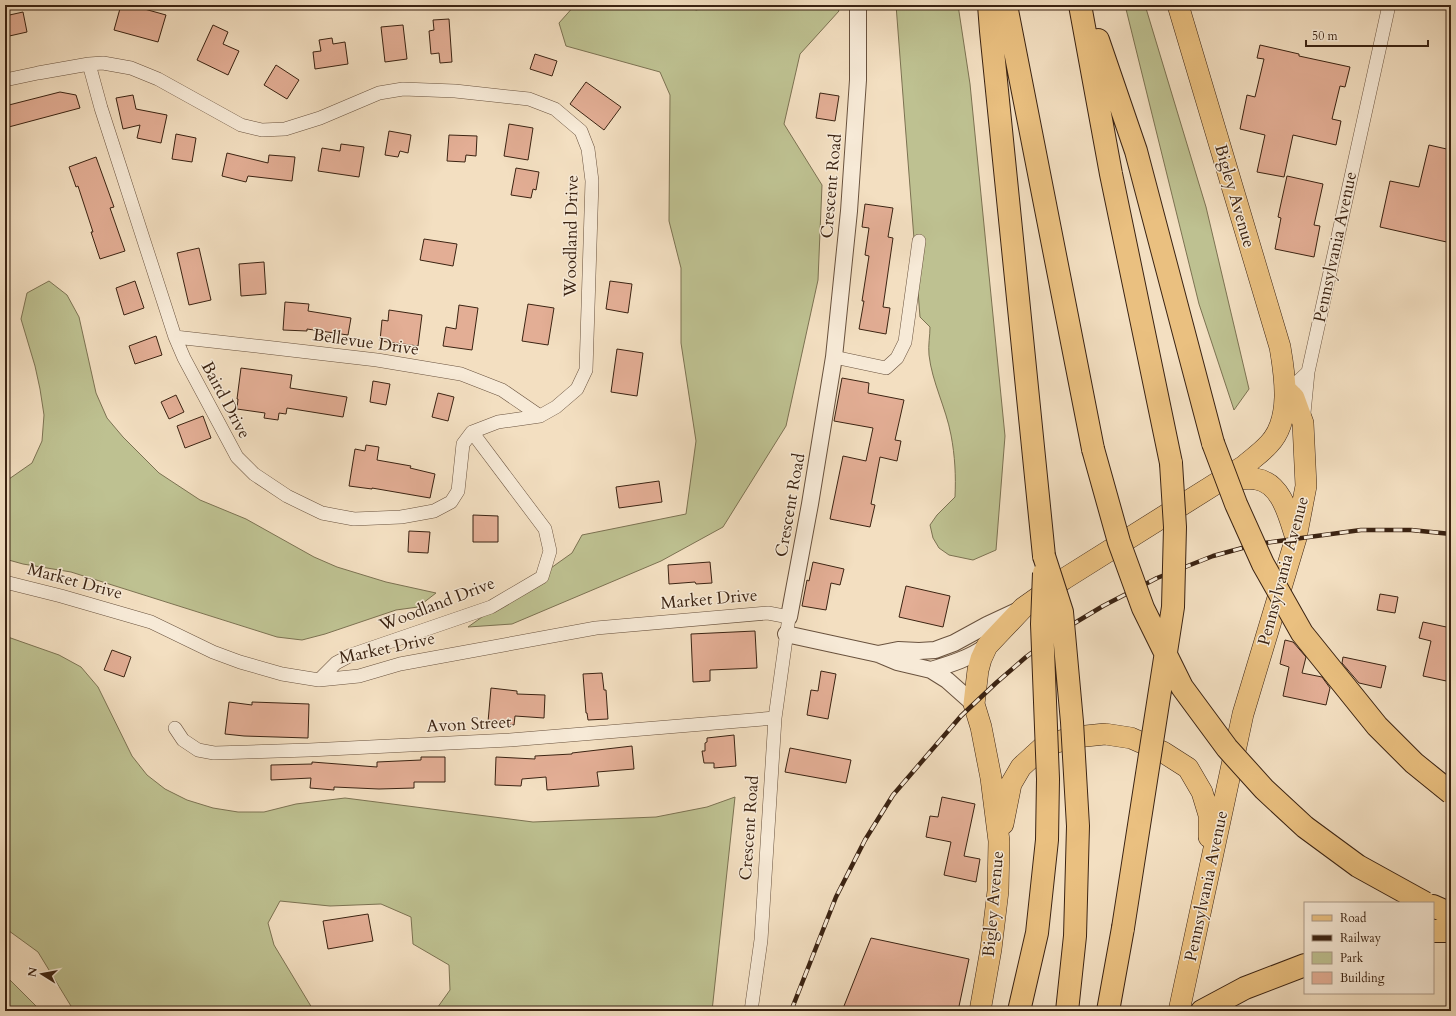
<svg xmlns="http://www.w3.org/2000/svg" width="1456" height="1016" font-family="Cardo,serif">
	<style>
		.green { fill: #bec191; stroke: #7c7252 }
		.building { fill: #e3ae95; stroke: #3b2312 }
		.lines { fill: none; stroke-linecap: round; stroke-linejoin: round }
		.minor-casing { stroke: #69523e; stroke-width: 14 }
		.tertiary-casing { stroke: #69523e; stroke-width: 18 }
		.primary-casing { stroke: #3b2312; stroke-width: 22 }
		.motorway-casing { stroke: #3b2312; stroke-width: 24 }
		.minor { stroke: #f7ead7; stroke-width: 13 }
		.tertiary { stroke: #f7ead7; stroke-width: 16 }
		.primary { stroke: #eac080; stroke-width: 21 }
		.motorway { stroke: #eac080; stroke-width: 22 }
		.rail-casing { stroke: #3b2312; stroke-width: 4.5 }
		.rail { stroke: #f7ead7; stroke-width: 3; stroke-dasharray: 9; stroke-linecap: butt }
		.motorway-bridge-casing { stroke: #3b2312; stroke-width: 24; stroke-linecap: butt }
		.motorway-bridge { stroke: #eac080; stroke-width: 22 }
		.labels { text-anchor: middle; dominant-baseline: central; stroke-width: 3; stroke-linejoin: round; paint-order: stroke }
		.street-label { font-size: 17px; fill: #3b2312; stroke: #f7ead7 }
	</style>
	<rect width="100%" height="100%" fill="#f3dfc1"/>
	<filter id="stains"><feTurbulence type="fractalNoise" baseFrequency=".005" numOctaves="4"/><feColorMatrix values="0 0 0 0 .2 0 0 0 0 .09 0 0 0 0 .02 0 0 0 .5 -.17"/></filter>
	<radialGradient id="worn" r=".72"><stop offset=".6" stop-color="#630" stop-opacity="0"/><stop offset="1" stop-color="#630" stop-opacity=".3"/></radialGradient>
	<!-- green -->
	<path class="green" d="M575,5H688L696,10L715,5H837L839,11L800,54L784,124L822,185L818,280L786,426L723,527L661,561L512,624L468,627L572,553L582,535L686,514L696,441L681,343V268L669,221L670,95L660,72L566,46L559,23Z
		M896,5H958L970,84L1005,436L996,550L973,560L949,555L939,548L933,538L930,525L937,515L955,497C956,476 955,456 951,435C946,408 932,382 929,355C928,345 930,336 930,327L920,317Z
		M1125,5H1145L1206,207L1249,389L1234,410L1199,304Z
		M49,281L67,295L79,317L96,393L107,418L123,437L159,473L200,500L246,519L314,557L337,567L386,582L436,593L418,607L396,610L325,634L302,640L277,637L71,572L23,564L5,559V481L9,479L32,463L42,441L44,415L40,389L35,366L21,319L27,293Z
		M5,636L59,655L81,667L98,687L132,756L147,775L165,789L187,800L213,808L238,812H264L296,804L345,798L533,822L656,817L707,807L735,797L712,1011H435L450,990L449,965L413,944L411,917L381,904L330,906L280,901L268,923L274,945L312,1008L310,1011H74L38,952L5,928Z
		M5,975L41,1011H5Z"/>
	<!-- building -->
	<path class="building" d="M121,5H130L166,15L158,42L114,30Z
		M23,12L27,32L5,37V16Z
		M449,19L452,62L440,63L439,53L431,54L429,31L434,30L433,20Z
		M213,25L228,32L223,44L239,51L228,75L197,60Z
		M403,25L407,59L385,62L381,27Z
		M332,38L333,44L345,42L348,64L315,69L313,52L321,51L319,40Z
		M1260,45L1299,54V56L1350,67L1345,87L1340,86L1332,119L1341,121L1336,145L1293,135L1284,177L1257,172L1265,135L1240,129L1247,95L1255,97L1264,59L1257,58Z
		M535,54L557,61L552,76L530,69Z
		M276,65L299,80L287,99L264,85Z
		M586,82L621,107L604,130L570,104Z
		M60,92L76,95L80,108L5,128V106Z
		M820,93L839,96L835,121L816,118Z
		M133,95L136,109L167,115L161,143L137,138L140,125L123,129L116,98Z
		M509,124L533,128L528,160L504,156Z
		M389,131L411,135L408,153L400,151L398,157L385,155Z
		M176,134L196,138L192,162L172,159Z
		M449,135L477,136L476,156L466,155L465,162L447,161Z
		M341,144L364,147L359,177L318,171L322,148L340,151Z
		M1429,145L1451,150V243L1380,227L1390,181L1419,187Z
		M227,153L268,163L269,155L295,157L292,181L248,176L246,182L222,176Z
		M96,157L114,207L110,208L125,251L100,259L91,232H93L78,186L76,187L69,167Z
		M516,168L539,172L536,190L533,189L531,198L511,195Z
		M1287,176L1323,184L1314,225L1320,226L1314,257L1275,249L1281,218L1278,217Z
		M865,204L893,208L888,237L893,238L883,307L890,308L886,334L859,329L864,301H862L869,256L865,255L869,228L862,227Z
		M424,239L457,244L453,266L420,260Z
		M199,248L211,300L189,305L177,253Z
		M264,262L266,294L241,296L239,264Z
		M135,281L144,308L124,315L116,288Z
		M610,281L632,284L628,313L606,309Z
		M285,302L309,304L308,311L351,318L348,335L307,329V331L283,330Z
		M528,304L554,308L548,345L522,341Z
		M459,305L478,308L472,350L443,346L446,327L456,329Z
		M389,310L422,315L418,346L380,341L382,320L388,321Z
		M156,336L162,355L135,364L129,346Z
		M617,349L643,353L637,396L611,392Z
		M241,368L292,375L290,388L347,397L343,417L287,408L286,414L279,413L278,420L264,418L265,413L237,409L238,399H237Z
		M842,378L869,383L868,393L904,400L895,440L901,441L897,461L880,457L871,504L875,505L870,527L830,519L843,456L866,461L873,428L834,421Z
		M373,381L390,384L386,405L370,402Z
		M438,393L454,397L448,421L432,417Z
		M176,395L184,412L169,419L161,402Z
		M203,416L211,438L185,448L177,426Z
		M366,445L379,447L377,460L411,466L410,468L435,474L430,498L372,488V489L349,486L355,449L365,451Z
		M659,481L662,502L619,508L616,487Z
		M473,515L498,516V542H473Z
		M409,531L430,532L428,553L408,552Z
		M710,562L712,583L696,584L695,582L669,584L668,565Z
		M813,562L844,569L840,585L831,583L826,610L802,606L807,580L809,581Z
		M906,586L950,596L943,627L899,617Z
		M1380,594L1398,597L1395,613L1377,610Z
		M1423,622L1451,628V682L1423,676L1431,641L1419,638Z
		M755,631L757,668L710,670V681L693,682L691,634Z
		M1285,640L1293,642L1306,657L1302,673L1322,677L1330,688L1326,705L1283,696L1289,667L1280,664Z
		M112,650L131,657L124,677L104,670Z
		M1343,657L1386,666L1381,688L1359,683L1342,663Z
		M821,671L836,674L828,719L807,715L811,690L818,691Z
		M602,673L604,690H606L608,719L588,720L587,713H586L583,674Z
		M491,688L517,691V694L545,695L544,718L515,716L514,725L488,722Z
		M229,702L252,705V702L309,704L308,738L244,736L225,734Z
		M734,735L736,766L714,768V763H704L702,751H705V743L707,742V738Z
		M632,746L634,769L597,772L599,786L547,790L546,777L522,779L521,786L495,785L496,757L535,759V756L572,754V753Z
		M790,748L851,760L846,783L785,772Z
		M421,757H445V782H414V788L379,789L334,787V790L310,788L311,778L271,780V765L312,764V762L377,767V762L421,760Z
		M942,797L975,804L964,856L980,859L976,882L944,875L951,842L926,837L930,816L938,817Z
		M368,914L373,941L328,949L323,921Z
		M871,938L969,959L958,1011H842Z"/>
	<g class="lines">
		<defs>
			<path id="minor" d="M89,64L101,108L175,337L184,358L237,457L254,474L287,496L322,513L354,519L401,517L434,511L451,502L458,491L463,444L472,432
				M5,80L38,73L89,64L103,63L131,68L158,79L241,125L262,130L285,129L320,118L379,93L403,89L455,91L529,99L555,109L581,131L588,149L592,181L586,370L577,389L556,407L540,416L498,422L472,432L545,529L550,551L542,577L491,607L351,655L336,663L319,680
				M175,337L265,347L377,360L461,374L502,390L540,416
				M834,357L886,368L897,358L905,342L919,241
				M1285,389L1292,387L1308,372L1389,5
				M1304,413L1308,372
				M5,582L61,596L151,622L213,652L240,662L282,674L319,680L359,676L400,664L596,628L768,613L789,617L775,718L761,940L751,1011
				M175,728L183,740L198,750L214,753L309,750L510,740L775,718"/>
			<path id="tertiary" d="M789,617L810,504L834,357L849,211L858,80V5
				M786,634L878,654L897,662L931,670L947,680L974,704
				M878,654L898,650L919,651L935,650L943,647L954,643L987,625L1017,611
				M931,670C951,664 970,658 987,646"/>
			<path id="primary" d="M1222,481C1233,480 1246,477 1256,479C1282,483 1289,517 1296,538
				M1003,824L1011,784L1021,767L1045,745L1076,737L1105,734L1131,738L1163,752L1188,768L1202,792L1209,815V837
				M980,1011L991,949L998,891L999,841L991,778L981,727L974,704L978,670L981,659L987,646L1023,608L1064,579L1244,466C1252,459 1262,452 1269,444C1292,420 1285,376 1280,347L1178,5
				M1179,1011L1243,714L1296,538L1306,486L1303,423L1294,398L1285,389"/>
			<path id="motorway" d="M989,5L991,31L1044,556
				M1006,5L1093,449
				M1080,5L1111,174L1171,463
				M1098,40L1136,151L1213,443
				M1433,906L1451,914
				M1433,931H1451
				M1108,1011L1123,928
				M1202,1011L1245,988L1305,965"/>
		</defs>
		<!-- minor casing -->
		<use href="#minor" class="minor-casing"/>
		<!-- tertiary casing -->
		<use href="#tertiary" class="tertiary-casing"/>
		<!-- primary casing -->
		<use href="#primary" class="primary-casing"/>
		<!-- motorway casing -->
		<use href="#motorway" class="motorway-casing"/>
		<!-- minor -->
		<use href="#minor" class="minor"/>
		<!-- tertiary -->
		<use href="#tertiary" class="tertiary"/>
		<!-- primary -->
		<use href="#primary" class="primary"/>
		<!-- motorway -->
		<use href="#motorway" class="motorway"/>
		<defs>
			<path id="rail" d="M791,1011L836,897L865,840L893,795L961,716L996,683L1026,657L1058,633L1103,606L1157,578L1213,556L1257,544L1361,530H1411L1451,534"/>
		</defs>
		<!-- rail casing -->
		<use href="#rail" class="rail-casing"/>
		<!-- rail -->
		<use href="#rail" class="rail"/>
		<defs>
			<path id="motorway-bridge" d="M1213,443L1236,504L1263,564L1302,633L1377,726L1414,763L1451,793
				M1093,449L1119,542L1143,608L1182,687L1227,748L1264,789L1305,827L1358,866L1425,903
				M1044,556L1062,612L1072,722L1078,826L1075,936L1067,1011
				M1123,928L1173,607L1175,527L1171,463
				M1019,1011L1037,933L1047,840L1048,779L1042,624L1044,573"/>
		</defs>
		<!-- motorway-bridge casing -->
		<use href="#motorway-bridge" class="motorway-bridge-casing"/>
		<!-- motorway-bridge -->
		<use href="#motorway-bridge" class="motorway-bridge"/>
	</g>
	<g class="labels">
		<!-- street labels -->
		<g class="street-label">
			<text transform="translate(831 186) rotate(-85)">Crescent Road</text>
			<text transform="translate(1235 196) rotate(74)">Bigley Avenue</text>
			<text transform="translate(571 236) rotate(-89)">Woodland Drive</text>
			<text transform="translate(1335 247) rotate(-78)">Pennsylvania Avenue</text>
			<text transform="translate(366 342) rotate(8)">Bellevue Drive</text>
			<text transform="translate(226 400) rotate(62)">Baird Drive</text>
			<text transform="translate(790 505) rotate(-80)">Crescent Road</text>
			<text transform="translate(1283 571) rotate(-75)">Pennsylvania Avenue</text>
			<text transform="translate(75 581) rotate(15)">Market Drive</text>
			<text transform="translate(709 599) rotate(-5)">Market Drive</text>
			<text transform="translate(437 604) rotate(-21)">Woodland Drive</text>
			<text transform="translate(387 648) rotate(-12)">Market Drive</text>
			<text transform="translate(469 724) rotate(-3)">Avon Street</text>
			<text transform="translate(749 828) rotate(-86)">Crescent Road</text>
			<text transform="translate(1206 886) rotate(-78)">Pennsylvania Avenue</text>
			<text transform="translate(993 904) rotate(-85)">Bigley Avenue</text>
		</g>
	</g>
	<!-- margin -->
	<rect width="1456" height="1016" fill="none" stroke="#f3dfc1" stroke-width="20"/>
	<rect x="6" y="6" width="1444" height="1004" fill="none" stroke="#3b2312" stroke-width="2"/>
	<rect x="10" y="10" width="1436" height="996" fill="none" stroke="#3b2312"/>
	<!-- legend -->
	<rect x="1304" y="902" width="130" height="92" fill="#f7ead7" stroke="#ac9a88"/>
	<rect x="1312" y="915" width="20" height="6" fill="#eac080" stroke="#ac9a88"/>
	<text x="1340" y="922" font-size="12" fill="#3b2312">Road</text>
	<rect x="1312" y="935" width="20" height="6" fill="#3b2312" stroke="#ac9a88"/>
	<text x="1340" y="942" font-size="12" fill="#3b2312">Railway</text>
	<rect x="1312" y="952" width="20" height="12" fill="#bec191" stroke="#ac9a88"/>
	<text x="1340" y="962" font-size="12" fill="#3b2312">Park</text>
	<rect x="1312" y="972" width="20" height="12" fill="#e3ae95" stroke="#ac9a88"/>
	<text x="1340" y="982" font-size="12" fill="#3b2312">Building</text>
	<!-- north arrow -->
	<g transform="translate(42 974) rotate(281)" stroke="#f7ead7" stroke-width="3" paint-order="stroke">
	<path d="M0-3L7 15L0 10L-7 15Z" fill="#3b2312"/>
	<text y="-6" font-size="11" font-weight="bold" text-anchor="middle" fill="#3b2312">N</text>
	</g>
	<!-- scale -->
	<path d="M1306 40v6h122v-6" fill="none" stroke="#3b2312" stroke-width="2"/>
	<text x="1312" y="40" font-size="12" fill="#3b2312" stroke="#f7ead7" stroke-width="3" paint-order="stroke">50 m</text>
	<rect width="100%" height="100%" filter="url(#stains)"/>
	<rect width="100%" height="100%" fill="url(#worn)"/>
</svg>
